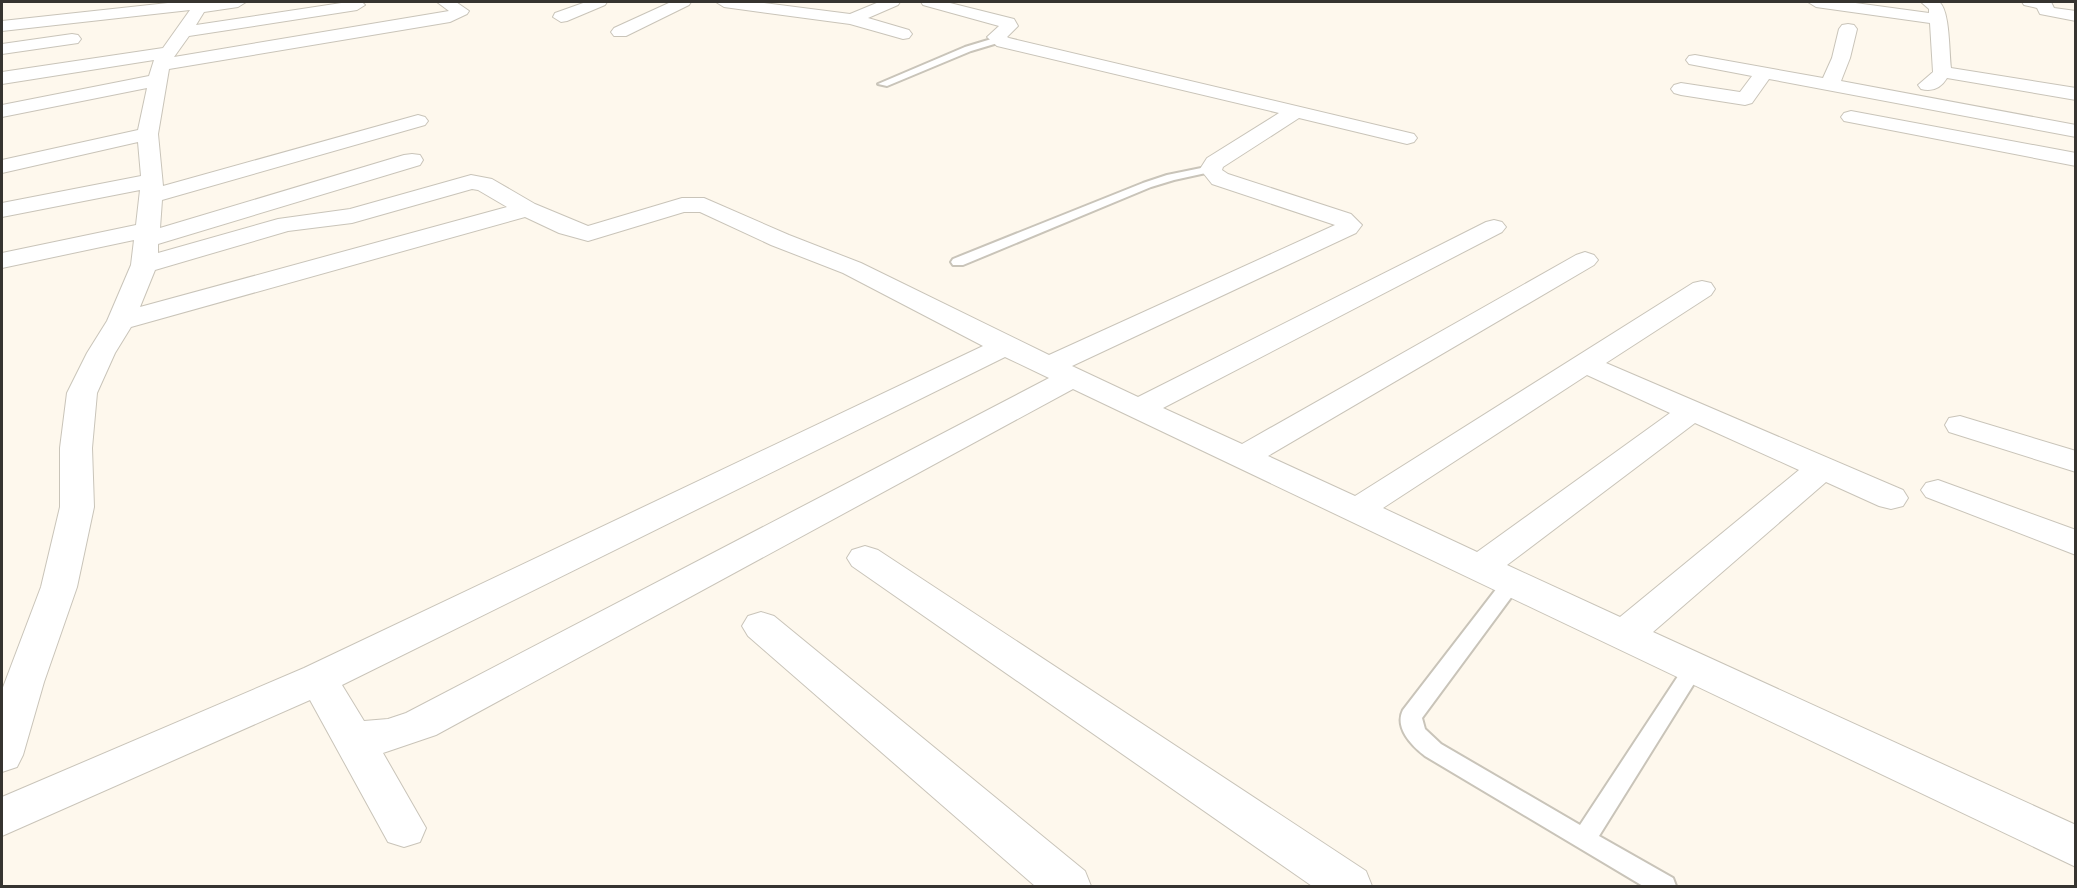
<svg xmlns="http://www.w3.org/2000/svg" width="2077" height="888" font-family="Lato,sans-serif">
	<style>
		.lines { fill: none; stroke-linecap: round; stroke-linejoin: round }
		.lane-casing { stroke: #c9c4b9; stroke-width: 4 }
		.street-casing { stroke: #c9c4b9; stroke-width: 2 }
		.lane { fill: #fff; fill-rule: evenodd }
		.street { fill: #fff; fill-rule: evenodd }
	</style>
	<rect width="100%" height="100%" fill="#fef8ed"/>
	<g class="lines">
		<defs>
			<path id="lane" d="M998,37L1001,38V42L971,51L887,86L878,84L965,47Z
				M1211,166L1215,167V171L1174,180L1151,187L963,265H953L951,262L953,259L1143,183L1167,175Z
				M1511,577L1518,579L1521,584L1422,718L1425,729L1441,744L1580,825L1686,664L1693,661L1700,664L1703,669L1700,674L1599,836L1673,878L1676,886H1643L1425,756C1412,746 1394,728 1403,710L1504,579Z"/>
			<path id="street" d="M177,2H246L238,7L204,12L196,25L348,2H362L365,5L357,10L189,36L174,57L449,11L437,2H456L469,11L467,14L450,22L169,69L158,134L163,186L418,115L425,117L428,121L425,125L162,200L160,228L404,155L412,154L420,155L423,160L420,165L158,244V253L278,219L350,209L471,175L492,179L535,204L588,226L682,198H704L789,235L861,263L1049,355L1335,225L1212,184L1200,169L1207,158L1279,113L997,46L987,37L999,26L923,5L921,2H946L1014,19L1018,26L1007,37L1009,38L1414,134L1417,138L1414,142L1407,144L1299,118L1223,167L1222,170L1228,174L1351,214L1362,225L1356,233L1072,366L1138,397L1486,222L1494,220L1502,222L1506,227L1502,232L1163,408L1242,444L1576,255L1585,252L1594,255L1598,260L1594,265L1268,456L1355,496L1693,283L1702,281L1711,283L1715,289L1711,295L1606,363L1903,490L1908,498L1903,506L1891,509L1879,506L1826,482L1653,632L2076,825V867L1073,389L436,735L383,753L426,828L420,842L404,847L388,842L310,700L2,836V797L304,668L983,346L843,273L771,245L700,212H684L588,241L559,233L525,217L131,327L115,353L97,393L92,448L94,507L77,587L44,682L23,755L17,767L2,772V690L41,587L60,507V448L67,393L87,353L107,321L131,265L134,240L2,268V253L136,225L140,190L2,217V203L141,176L138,142L2,173V160L138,130L147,88L2,117V105L149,76L154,60L2,84V72L163,48L190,10L2,31V21ZM472,189L478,190L507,207L140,307L155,270L288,231L352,223ZM1005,357L1049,378L406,713L388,719L364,721L342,685ZM1587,375L1670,413L1477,552L1383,508ZM1695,423L1799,470L1620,617L1507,565Z
				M586,2H607L605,5L567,21L561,22L553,17L555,13Z
				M671,2H691L689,5L626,36H614L611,32L614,28Z
				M716,2H757L850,14L879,2H900L898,5L868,18L909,30L912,34L909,38L903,39L850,24L724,7Z
				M1808,2H1848L1929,13V9L1921,2H1939C1950,9 1949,53 1951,68L2076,88V100L1947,78C1941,88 1932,92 1921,89L1918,85L1933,72L1930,23L1816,7Z
				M2022,2H2051L2054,8L2076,11V21L2040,14L2037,8L2024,5Z
				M1848,24L1854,25L1857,29L1850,58L1841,81L2076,125V137L1769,79L1752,103L1745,105L1681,95L1674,93L1671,89L1674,85L1681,83L1740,92L1752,76L1689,64L1686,60L1689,56L1695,55L1823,78L1832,58L1839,29L1842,25Z
				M72,34L78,35L81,39L78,43L2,54V44Z
				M1851,111L2076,153V166L1844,121L1841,117L1844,113Z
				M1960,416L2076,451V472L1949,432L1945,425L1949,418Z
				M1938,480L2076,530V555L1926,497L1921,490L1926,483Z
				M865,546L878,550L1366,871L1372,886H1312L852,566L847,558L852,550Z
				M761,612L774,616L1085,871L1091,886H1035L748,636L742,626L748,616Z"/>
		</defs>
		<!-- lane casing -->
		<use href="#lane" class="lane-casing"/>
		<!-- street casing -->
		<use href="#street" class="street-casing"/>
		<!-- lane -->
		<use href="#lane" class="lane"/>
		<!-- street -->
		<use href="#street" class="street"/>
	</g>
	<!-- border -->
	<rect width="2077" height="888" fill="none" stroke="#363430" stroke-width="6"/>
</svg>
